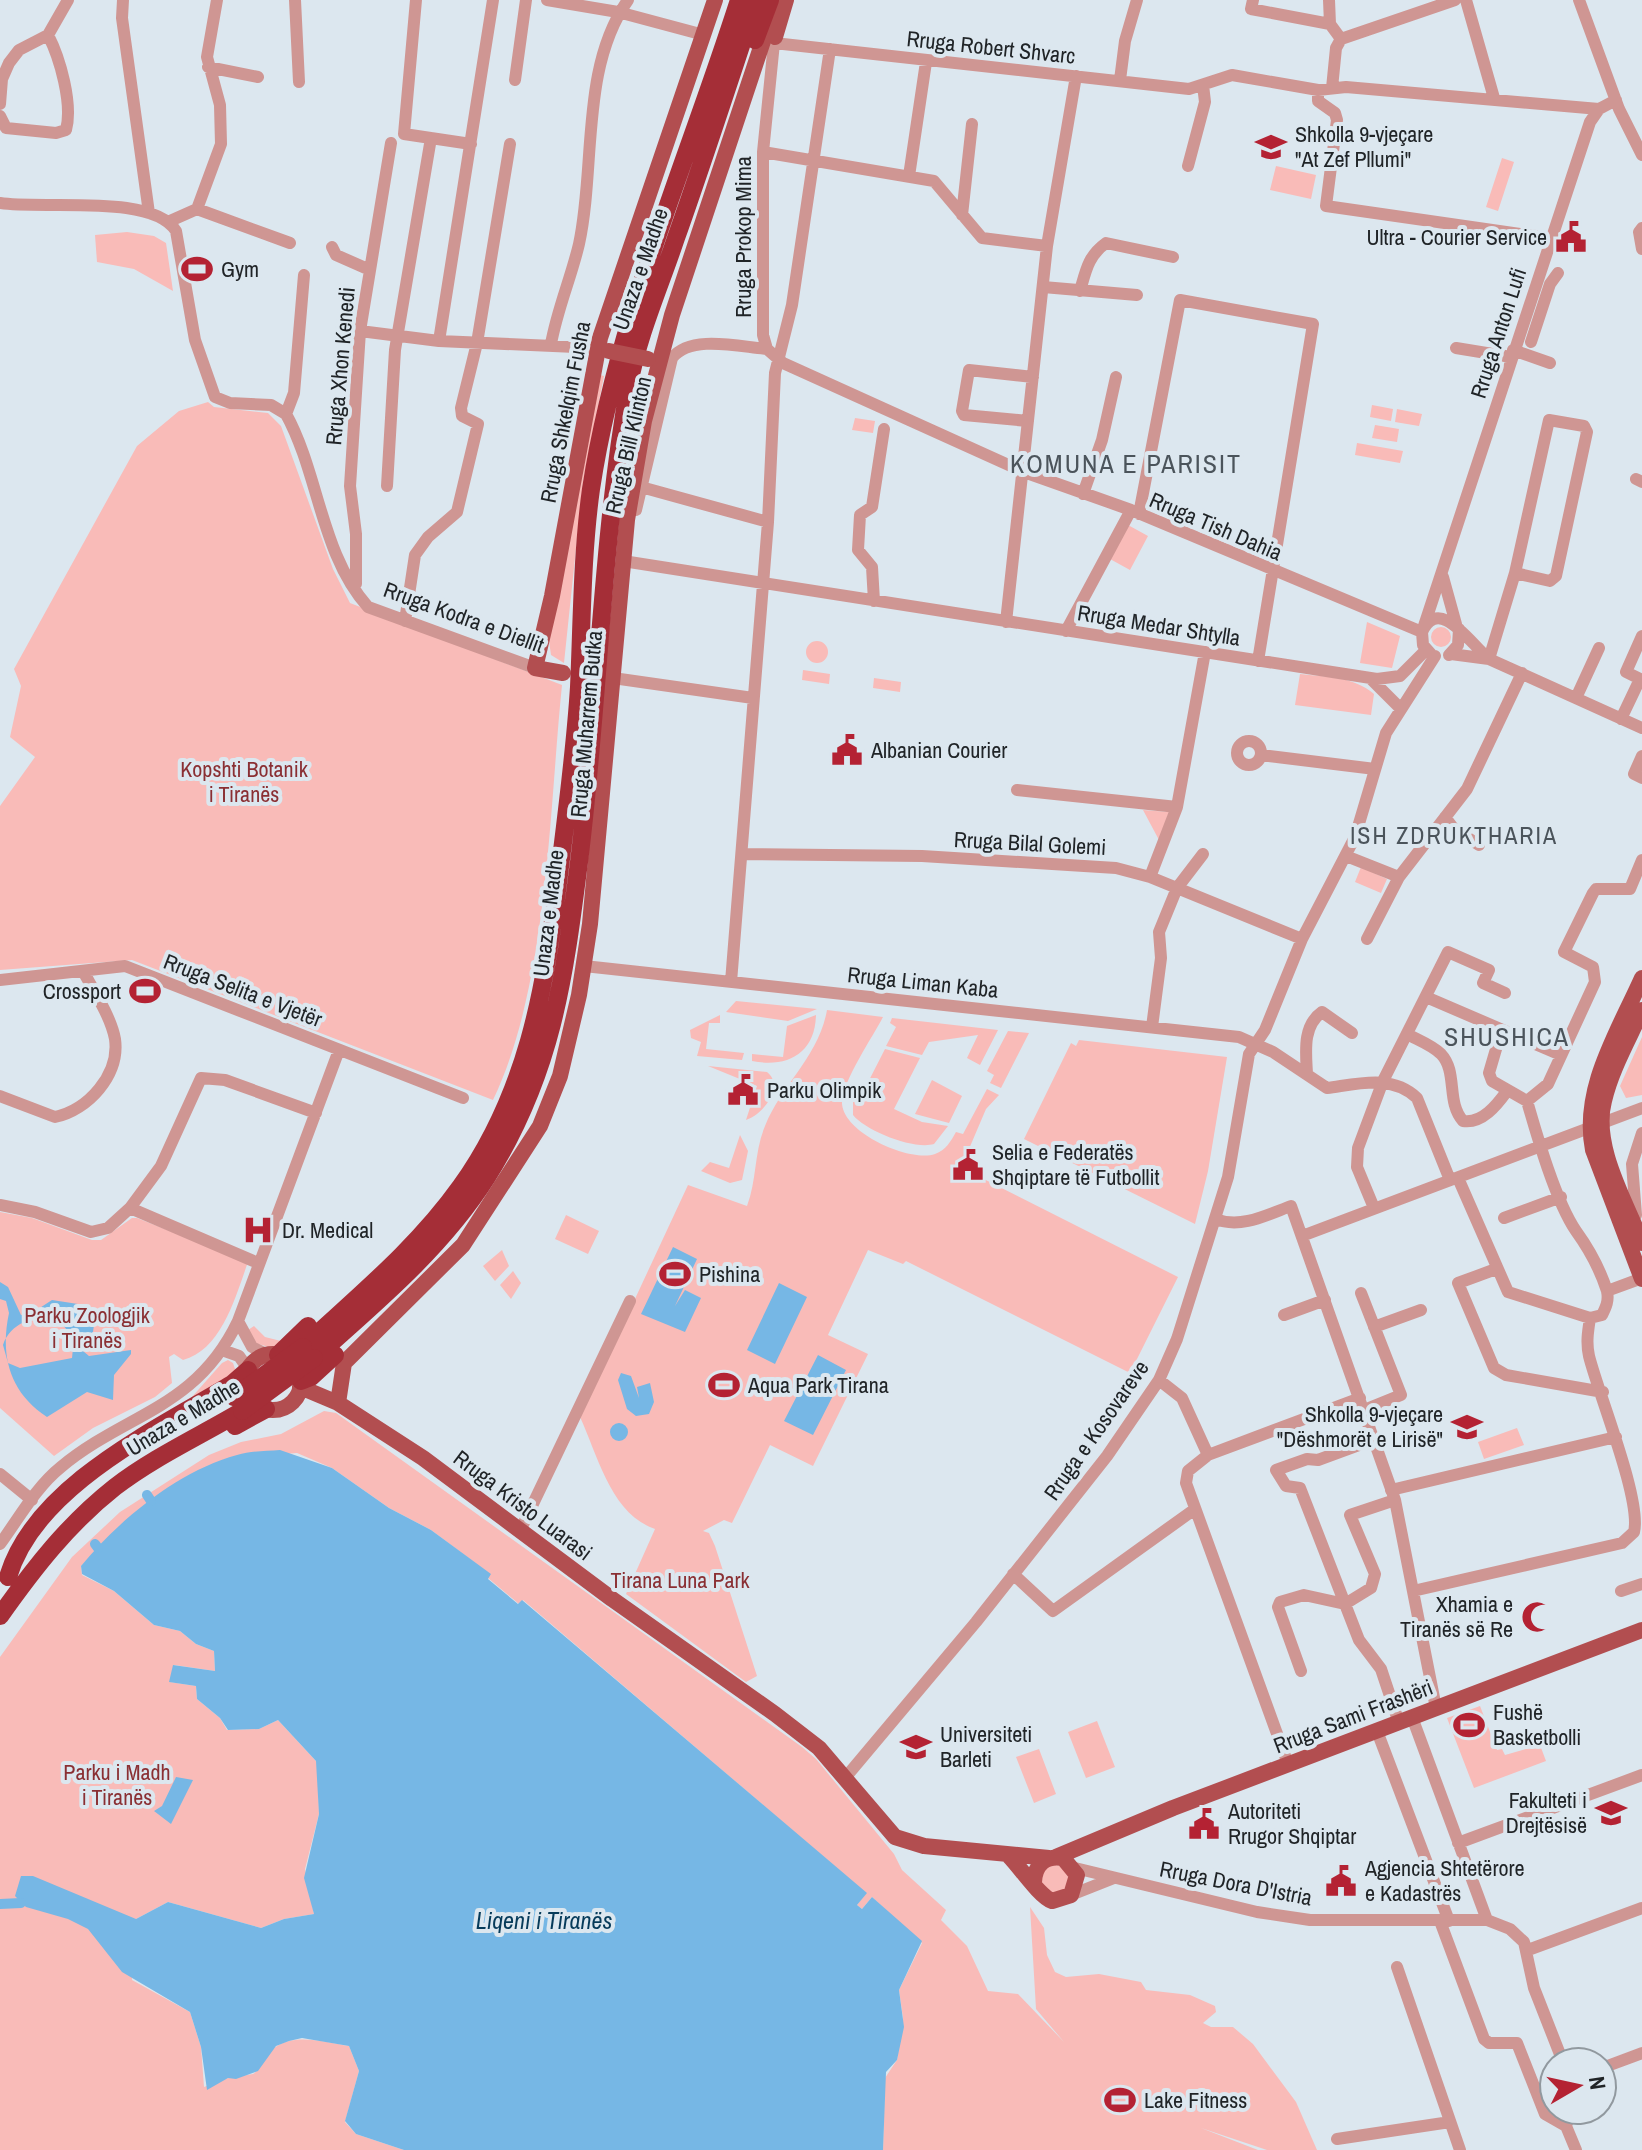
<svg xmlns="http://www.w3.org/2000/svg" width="1642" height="2150" font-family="'Archivo Narrow',sans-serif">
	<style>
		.green { fill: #f9bbb8 }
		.water { fill: #76b7e5; fill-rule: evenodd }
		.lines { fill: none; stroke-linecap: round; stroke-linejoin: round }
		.canal { stroke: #76b7e5; stroke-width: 10 }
		.minor { stroke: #cf9693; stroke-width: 12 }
		.major { stroke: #b24e50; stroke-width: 16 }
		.highway { stroke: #a52e37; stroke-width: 18 }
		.major-bridge { stroke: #b24e50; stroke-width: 16 }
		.highway-bridge { stroke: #a52e37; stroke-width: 18 }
		.labels { text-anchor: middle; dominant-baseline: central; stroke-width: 8; stroke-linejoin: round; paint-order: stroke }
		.street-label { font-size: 22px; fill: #202427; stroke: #dce7ef }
		.poi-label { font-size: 22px; fill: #202427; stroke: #dce7ef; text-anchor: start }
		.park-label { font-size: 22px; fill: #8a2f33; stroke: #dce7ef }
		.neighbourhood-label { font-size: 24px; letter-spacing: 2px; fill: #4b545b; stroke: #dce7ef }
		.water-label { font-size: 24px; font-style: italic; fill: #063b5a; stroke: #dce7ef }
		.quarter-label { font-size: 26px; letter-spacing: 2px; fill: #4b545b; stroke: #dce7ef }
	</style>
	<rect width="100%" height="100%" fill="#dce7ef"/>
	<!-- green -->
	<path class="green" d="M1502,158L1514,162L1498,211L1486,207Z
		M1276,166L1316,175L1311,199L1270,190Z
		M127,232L154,236L166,243L173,291L134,269L97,262L95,235Z
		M600,375L604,376L583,482L564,663L551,655L549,641Z
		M208,402L214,407L268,413L281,426L333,569L350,603L562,685C549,812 548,985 493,1100L132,960L0,970V806L35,757L10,737L21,686L14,669L137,446L179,411Z
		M1372,405L1393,409L1391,421L1370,417Z
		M1397,409L1422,414L1419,426L1395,422Z
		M855,418L875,421L873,433L852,430Z
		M1375,425L1399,429L1397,442L1372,438Z
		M1357,443L1403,451L1400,463L1355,455Z
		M1128,525L1148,536L1130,570L1110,559Z
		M1367,622L1400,636L1392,668L1360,663Z
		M1431 637a10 10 0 1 1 20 0a10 10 0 1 1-20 0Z
		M806 652a11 11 0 1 1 22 0a11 11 0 1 1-22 0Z
		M803,670L830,674L829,684L802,680Z
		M1300,674C1325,677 1353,676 1374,694L1371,715L1295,705Z
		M874,678L901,682L900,692L873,688Z
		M1143,810L1169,812L1159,840Z
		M1361,867L1387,879L1381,893L1355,882Z
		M736,1001L817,1009L788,1021L726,1012Z
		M827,1010L883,1017C872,1038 844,1079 842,1101C840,1132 910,1163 935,1154C946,1150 951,1141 956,1132L963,1134L987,1089L999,1095L986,1109L963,1163L956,1165L1178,1277L1130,1373L906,1261L903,1264L868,1250L828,1335L868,1354L813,1466L770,1445L732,1523L724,1520L703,1531L709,1533L715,1546L757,1676L746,1682L626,1594L655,1529C611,1514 598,1456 580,1417L688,1185L747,1206C757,1180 754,1152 765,1126C782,1084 819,1056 827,1010Z
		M720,1015V1023H709L706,1049L744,1053L742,1060L697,1056L701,1042L691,1038L690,1030Z
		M816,1015C815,1054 787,1068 752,1061V1054L783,1057L787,1026Z
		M892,1018L998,1030L980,1065L967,1058L978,1035L929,1042L922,1055L886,1046L896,1027L890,1023Z
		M1008,1031L1029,1033L1001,1088L990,1083L994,1075L987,1071Z
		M1642,1037V1095L1626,1098L1620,1086Z
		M1079,1040L1227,1057L1208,1171L1195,1224L1024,1139L1071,1043L1076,1046Z
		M885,1049L920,1058L894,1109L922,1122L948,1126L934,1144C914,1150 866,1131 853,1115V1095L860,1098Z
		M708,1066L767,1072C785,1086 763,1115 746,1120L757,1086Z
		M932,1080L962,1096L949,1123L915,1114Z
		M740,1135L748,1151L742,1180L730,1183L701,1171L710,1162L729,1168Z
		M0,1212L32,1218L92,1240H101L132,1218H137L248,1262C236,1295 222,1350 183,1360L174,1354L169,1357L172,1383L155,1397L93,1428L54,1456L0,1408Z
		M566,1215L599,1231L588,1254L555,1239Z
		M502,1250L509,1266L495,1281L483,1266Z
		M513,1271L521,1283L511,1299L500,1285Z
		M254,1326L265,1337L281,1341L272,1348L255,1343L248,1330Z
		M228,1360L233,1363L236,1372L191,1398L222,1363Z
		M324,1411L336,1413L802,1747L816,1759L894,1854L902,1870L946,1910L941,1920L967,1946L988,1991L1018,1994L1064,2042L1036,2009L1030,1907L1044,1928L1047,1955L1055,1972L1066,1977L1099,1974L1141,1982L1146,1990L1190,1995L1215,2006L1216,2012L1203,2023L1211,2027H1233L1253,2044L1296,2102L1317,2150H1267L1201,2128L1258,2150H883L885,2078L897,2060L903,2018L899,1990L922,1943L872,1897L862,1909L857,1905L866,1893L523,1600L519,1604L488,1578L490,1574L431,1530L389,1508L332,1468L297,1453L225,1459L193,1475L139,1510L81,1566L82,1575L114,1591L154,1625L180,1631L196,1644L214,1651L215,1671L174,1665L170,1682L196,1686L197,1699L220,1718L227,1730L259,1729L278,1720L316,1761L318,1768L319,1814L305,1869L314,1914L284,1919L261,1928L168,1902L136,1919L132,1980L190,2012L201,2047L204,2087L228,2078L253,2074C263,2068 264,2056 273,2049C293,2032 325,2042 349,2046L359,2071L345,2122L356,2134L404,2150H0V1657L72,1557L120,1512L209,1455L241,1442L281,1434Z
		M1517,1428L1524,1445L1484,1459L1478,1442Z
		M1480,1706L1497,1750L1502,1749L1505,1755L1540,1745L1546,1761L1474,1788L1447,1718Z
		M1097,1721L1115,1767L1086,1778L1068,1732Z
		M1039,1749L1056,1794L1034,1803L1016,1757Z
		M1041 1879a14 14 0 1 1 28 0a14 14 0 1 1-28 0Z"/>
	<!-- water -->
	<path class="water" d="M673,1247L697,1259L675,1306L685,1290L701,1298L685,1332L641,1314Z
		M0,1282L8,1287L21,1315L32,1313L52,1300L78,1304L94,1325L93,1332L82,1340L83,1351L89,1356L131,1350V1354L114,1375L113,1400L87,1392L47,1417C9,1392 0,1355 9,1313L6,1301L0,1299ZM55,1316L74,1338L72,1358L20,1368L8,1363L3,1345C10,1323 34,1316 55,1316Z
		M779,1283L807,1297L775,1364L747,1350Z
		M818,1355L846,1370L813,1435L784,1421Z
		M621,1373L631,1376L639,1398L637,1387L650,1383L654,1402L649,1414L636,1416L627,1409L618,1380Z
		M610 1432a9 9 0 1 1 18 0a9 9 0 1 1-18 0Z
		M280,1450L332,1468L389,1508L431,1530L491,1574L488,1579L518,1604L522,1600L867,1893L857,1905L862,1909L872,1897L922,1941L899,1990L904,2027L897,2060L886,2072L883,2150H404L356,2134L345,2121L359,2071L349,2046L302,2038L289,2041L276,2046L258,2071L236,2079L228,2078L207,2090L201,2047L190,2012L122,1972L88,1929L68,1919L26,1907L15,1896L21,1876H33L136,1919L168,1902L261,1928L284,1919L314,1914L304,1878L319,1814L316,1761L278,1720L259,1729L228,1730L220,1718L197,1699L196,1686L169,1682L173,1665L215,1671L214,1651L196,1644L180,1631L154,1625L114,1591L82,1574L81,1566C119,1520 178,1471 237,1455C251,1451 266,1451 280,1450Z
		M176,1777L193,1780L171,1824L154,1811L162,1806Z"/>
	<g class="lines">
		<!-- canal -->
		<path class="canal" d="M147,1495L151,1501
			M95,1544L98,1548
			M0,1904L21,1903"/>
		<!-- minor -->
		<path class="minor" d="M123,0L122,18L149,213
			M295,0L299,82
			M416,0L404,134L471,144
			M547,0L618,12L704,35
			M1253,0L1251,9L1330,24L1341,39
			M1329,0L1330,24
			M1466,0L1494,98
			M1579,0L1619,109L1642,155
			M1341,39L1455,0
			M208,67L258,77
			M515,80L526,0
			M1120,80L1125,41L1137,0
			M1332,88L1336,48L1341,39
			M1318,90V101L1335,113L1337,120L1326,206L1549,238
			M0,104L2,79L9,63L19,50L48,35L68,0
			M0,116L6,128L56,133L66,130C73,104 60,58 48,35
			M763,152L934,181L982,238L1047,246
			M1188,166L1205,102L1203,85
			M909,176L926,62
			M0,203C42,210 153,193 176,231L195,340L215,397L230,403L271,405L286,414C319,474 321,555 368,607L535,668
			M197,209L290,243
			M962,215L972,124
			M170,221L197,209L221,144L220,105L207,57L217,0
			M1642,228L1639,232L1642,249
			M332,247L336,255L370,270
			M1043,287L1137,295
			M1080,291C1086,270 1088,256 1106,243L1173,257
			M360,331L439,341L598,348
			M439,341L493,0
			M1531,342L1550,284L1558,273
			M551,344C557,310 571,278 579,244C596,166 580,68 628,0
			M1456,348L1511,357
			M1513,350L1550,363
			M286,414L294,393L304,275
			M1549,420L1584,426L1587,432L1556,576L1550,581L1515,573Z
			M1028,421L964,415L962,411L969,370L1033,377
			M1636,479L1642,482
			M387,486L395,350L431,138
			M641,487L768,522
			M1083,494L1102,440L1116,377
			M636,510L672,358C691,334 740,347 767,349
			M1139,514L1180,300L1313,324L1258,661
			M623,561L1377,679L1400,676L1426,650
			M1443,577L1456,624
			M356,584V534L350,486L360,331L391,143
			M874,601L872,567L858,550L860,515L872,507L884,429
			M405,621L415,555L428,537L457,512L478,424L462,416L461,408L477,343L510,144
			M1006,622L1047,246L1076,76
			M1423,629L1590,122L1599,109
			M1066,631L1131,510
			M1422,632L1131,510L1024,472L783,363L767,349L763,335V152L774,43L1189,89L1232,75L1318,90L1346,87L1599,109L1616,100
			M1642,636L1626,672L1642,680
			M1431,654L1423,645L1422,632C1439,595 1470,643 1487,657
			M1451,654L1489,659L1642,728
			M1449,655L1458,645L1459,629
			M1489,659L1515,573
			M613,678L753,698
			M1370,678L1401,709
			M1576,698L1599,648
			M1621,719L1640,679
			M1237 753a12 12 0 1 1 24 0a12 12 0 1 1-24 0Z
			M1261,755L1375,769
			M1642,756L1634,774L1642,778
			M1017,790L1177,807
			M1445,817L1454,829L1479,845
			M743,854L922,856L1116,868L1150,877L1302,939
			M1346,856L1399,877
			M1150,877L1177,807L1205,652
			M1367,939L1399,877L1467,789L1522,673
			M584,966L1239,1037L1273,1052L1327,1088C1358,1084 1392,1074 1417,1098L1450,1180
			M0,980L125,966L463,1098
			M731,982L768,522L775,373L792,305L830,49
			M1426,997L1561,1055
			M1152,1027L1161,958L1159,932L1177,888L1203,854
			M1407,1034C1418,1040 1432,1045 1441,1054C1458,1072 1446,1102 1463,1121C1482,1124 1497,1105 1507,1091
			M1307,1074C1306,1053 1302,1026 1322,1012L1352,1033
			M0,1096L55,1117C88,1110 120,1075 115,1039C111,1017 94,991 83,971
			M1527,1101L1548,1084L1595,982L1593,967L1564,952L1593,893L1596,889H1630L1642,860
			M1458,1178L1508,1292L1590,1318L1602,1315C1606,1307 1609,1301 1607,1291C1600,1269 1589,1249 1576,1231C1556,1202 1537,1136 1527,1101L1492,1081L1489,1073L1501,1032
			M0,1205L35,1212L91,1232L108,1228L130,1208L161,1166L201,1078L225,1080L316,1113
			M130,1208L258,1263
			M1374,1208L1357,1167L1358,1148L1383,1081L1448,952L1489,970L1483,983L1505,993
			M1636,1215L1632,1164L1642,1133
			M1504,1218L1561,1197
			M1215,1219C1241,1229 1267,1215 1291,1206L1395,1500L1436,1708
			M1302,1236L1642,1108
			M1496,1269L1458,1283L1494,1368L1506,1375L1603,1392
			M1607,1291L1642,1278
			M1361,1293L1401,1395L1364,1410
			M1284,1315L1325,1300
			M238,1321L252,1347L268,1355
			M1374,1327L1421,1310
			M222,1350L239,1356L248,1369
			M1159,1380L1182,1398L1208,1455
			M1375,1439L1318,1460L1307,1459L1276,1470L1286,1486L1300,1488L1359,1640L1381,1669L1399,1723
			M0,1474L32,1500
			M1391,1490L1616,1437
			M520,1531L630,1301
			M0,1544C19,1518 36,1487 61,1467C126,1413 196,1409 238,1321L339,1050
			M1013,1574L1053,1611L1195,1509
			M1413,1591L1622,1543L1634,1532C1642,1500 1598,1393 1589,1356C1586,1343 1588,1331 1590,1318
			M1621,1591L1642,1584
			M1301,1671L1278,1607L1280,1602L1304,1595L1345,1604L1371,1588L1375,1574L1350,1515L1395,1500
			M1412,1717L1487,1920
			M1377,1731L1449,1921
			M1288,1764L1186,1483L1188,1471L1208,1455L1360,1398
			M845,1778L976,1622L1107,1456L1159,1380L1177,1339L1228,1177L1249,1054L1265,1030L1302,939L1355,837L1386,733L1435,656
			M1458,1843L1642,1775
			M1075,1868L1257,1912L1310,1920H1487L1510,1929L1524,1942L1534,1988L1563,2062
			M1071,1895L1114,1878
			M1440,1921L1484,2039L1489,2043H1517L1545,2114L1566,2126L1576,2150
			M1528,1950L1642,1908
			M1397,1967L1460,2150
			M1602,2068L1642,2053
			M1566,2126L1571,2110
			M1337,2139L1450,2122"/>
		<!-- major -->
		<path class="major" d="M775,37L786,0
			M563,673L535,668L552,596L600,338L715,0
			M1642,978C1618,1032 1581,1089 1593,1150L1642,1279
			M1642,1010C1629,1039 1611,1070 1604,1101C1592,1146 1626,1202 1642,1243
			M245 1382a28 28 0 1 1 56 0a28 28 0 1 1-56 0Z
			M300,1387L338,1403L423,1458L612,1599L775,1714L819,1748L895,1837L924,1846L1049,1858
			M338,1403L344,1363L463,1245L540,1126L560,1076L579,995L590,924L627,520L644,421L672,315L769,23
			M1009,1856C1020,1867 1039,1896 1052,1901L1071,1895L1077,1875L1063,1858C1046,1855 1035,1864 1034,1882
			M1056,1857L1173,1808L1642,1630"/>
		<!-- highway -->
		<path class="highway" d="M755,40L770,0
			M303,1347C358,1296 417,1248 461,1186C526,1095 545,991 558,883C566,818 575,752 579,687C582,621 582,554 591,489C617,319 687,163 739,0
			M278,1355L308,1326
			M314,1358C376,1303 442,1248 487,1177C552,1073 564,980 579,862C599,703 601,543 629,385C638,335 660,286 676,238C704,159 730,79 756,0
			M301,1381L311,1377L335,1355
			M235,1426L266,1409
			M8,1577C35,1486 156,1430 232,1384L248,1370
			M0,1616C34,1568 68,1524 115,1487C154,1457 200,1436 242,1411"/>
		<!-- major-bridge -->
		<path class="major-bridge" d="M609,351L648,359"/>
		<!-- highway-bridge -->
		<path class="highway-bridge" d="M234,1397L303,1347
			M242,1411L314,1358"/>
	</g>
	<!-- icons -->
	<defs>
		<symbol id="school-bare" viewBox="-9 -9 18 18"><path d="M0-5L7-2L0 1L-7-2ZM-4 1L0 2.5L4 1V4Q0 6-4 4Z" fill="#b42233" stroke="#dce7ef" stroke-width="2.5" paint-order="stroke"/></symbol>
		<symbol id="civic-bare" viewBox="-9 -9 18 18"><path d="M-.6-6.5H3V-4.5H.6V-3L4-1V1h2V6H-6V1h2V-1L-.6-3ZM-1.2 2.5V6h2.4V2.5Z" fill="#b42233" stroke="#dce7ef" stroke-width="2.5" paint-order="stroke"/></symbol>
		<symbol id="stadium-bare" viewBox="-9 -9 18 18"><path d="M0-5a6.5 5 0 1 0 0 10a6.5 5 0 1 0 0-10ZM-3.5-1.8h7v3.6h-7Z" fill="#b42233" stroke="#dce7ef" stroke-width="2.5" paint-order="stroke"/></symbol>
		<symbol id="hospital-bare" viewBox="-9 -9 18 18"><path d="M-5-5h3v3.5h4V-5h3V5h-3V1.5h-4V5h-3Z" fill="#b42233" stroke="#dce7ef" stroke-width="2.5" paint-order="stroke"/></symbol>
		<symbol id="mosque-bare" viewBox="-9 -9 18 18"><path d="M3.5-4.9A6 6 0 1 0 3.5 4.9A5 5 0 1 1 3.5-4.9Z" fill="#b42233" stroke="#dce7ef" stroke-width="2.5" paint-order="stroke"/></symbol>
		<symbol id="university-bare" viewBox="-9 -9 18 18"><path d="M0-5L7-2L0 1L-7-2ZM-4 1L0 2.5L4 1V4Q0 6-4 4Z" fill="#b42233" stroke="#dce7ef" stroke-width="2.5" paint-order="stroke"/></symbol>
	</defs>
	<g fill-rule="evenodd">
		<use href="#school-bare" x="1249" y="125" width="44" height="44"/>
		<use href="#civic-bare" x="1549" y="215" width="44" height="44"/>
		<use href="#stadium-bare" x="175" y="247" width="44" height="44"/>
		<use href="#civic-bare" x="825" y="728" width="44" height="44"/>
		<use href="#stadium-bare" x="123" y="969" width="44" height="44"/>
		<use href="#civic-bare" x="721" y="1068" width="44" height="44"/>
		<use href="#civic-bare" x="946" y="1143" width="44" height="44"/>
		<use href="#hospital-bare" x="236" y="1208" width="44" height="44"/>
		<use href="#stadium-bare" x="653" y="1252" width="44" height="44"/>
		<use href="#stadium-bare" x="702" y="1363" width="44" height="44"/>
		<use href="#school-bare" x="1445" y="1405" width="44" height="44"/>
		<use href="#mosque-bare" x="1515" y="1595" width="44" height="44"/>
		<use href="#stadium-bare" x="1447" y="1703" width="44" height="44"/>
		<use href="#university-bare" x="894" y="1725" width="44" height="44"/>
		<use href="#university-bare" x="1589" y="1791" width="44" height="44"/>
		<use href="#civic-bare" x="1182" y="1802" width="44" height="44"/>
		<use href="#civic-bare" x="1319" y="1859" width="44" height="44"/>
		<use href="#stadium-bare" x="1098" y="2078" width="44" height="44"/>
	</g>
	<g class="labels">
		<!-- street labels -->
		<g class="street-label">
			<text transform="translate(991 47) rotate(6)">Rruga Robert Shvarc</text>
			<text transform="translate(743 237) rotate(-90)">Rruga Prokop Mima</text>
			<text transform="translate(640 269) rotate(-71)">Unaza e Madhe</text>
			<text transform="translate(1498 333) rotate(-72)">Rruga Anton Lufi</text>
			<text transform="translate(340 366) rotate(-85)">Rruga Xhon Kenedi</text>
			<text transform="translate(565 412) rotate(-79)">Rruga Shkelqim Fusha</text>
			<text transform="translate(628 445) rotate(-77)">Rruga Bill Klinton</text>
			<text transform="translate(1216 526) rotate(23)">Rruga Tish Dahia</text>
			<text transform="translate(464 617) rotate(20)">Rruga Kodra e Diellit</text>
			<text transform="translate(1159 625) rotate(9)">Rruga Medar Shtylla</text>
			<text transform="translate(586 724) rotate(-85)">Rruga Muharrem Butka</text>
			<text transform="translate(1030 843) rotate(3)">Rruga Bilal Golemi</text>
			<text transform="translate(548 913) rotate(-83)">Unaza e Madhe</text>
			<text transform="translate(923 982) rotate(6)">Rruga Liman Kaba</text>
			<text transform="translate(243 990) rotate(21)">Rruga Selita e Vjetër</text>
			<text transform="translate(183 1417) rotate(-31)">Unaza e Madhe</text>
			<text transform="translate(1096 1430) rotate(-55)">Rruga e Kosovareve</text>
			<text transform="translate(523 1505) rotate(37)">Rruga Kristo Luarasi</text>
			<text transform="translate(1353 1716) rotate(-21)">Rruga Sami Frashëri</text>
			<text transform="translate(1236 1883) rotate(11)">Rruga Dora D'Istria</text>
		</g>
		<!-- poi labels -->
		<g class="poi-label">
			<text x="1295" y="134">Shkolla 9-vjeçare<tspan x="1295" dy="25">"At Zef Pllumi"</tspan></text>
			<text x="1547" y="237" text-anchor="end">Ultra - Courier Service</text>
			<text x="221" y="269">Gym</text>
			<text x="871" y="750">Albanian Courier</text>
			<text x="121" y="991" text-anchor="end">Crossport</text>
			<text x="767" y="1090">Parku Olimpik</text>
			<text x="992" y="1152">Selia e Federatës<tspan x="992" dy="25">Shqiptare të Futbollit</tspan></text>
			<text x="282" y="1230">Dr. Medical</text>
			<text x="699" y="1274">Pishina</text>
			<text x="748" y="1385">Aqua Park Tirana</text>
			<text x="1443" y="1414" text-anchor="end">Shkolla 9-vjeçare<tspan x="1443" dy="25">"Dëshmorët e Lirisë"</tspan></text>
			<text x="1513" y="1604" text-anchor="end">Xhamia e<tspan x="1513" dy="25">Tiranës së Re</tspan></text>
			<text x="1493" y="1712">Fushë<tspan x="1493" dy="25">Basketbolli</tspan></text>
			<text x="940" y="1734">Universiteti<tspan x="940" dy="25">Barleti</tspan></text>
			<text x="1587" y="1800" text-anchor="end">Fakulteti i<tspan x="1587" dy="25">Drejtësisë</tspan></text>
			<text x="1228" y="1811">Autoriteti<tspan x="1228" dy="25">Rrugor Shqiptar</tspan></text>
			<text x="1365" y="1868">Agjencia Shtetërore<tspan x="1365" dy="25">e Kadastrës</tspan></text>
			<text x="1144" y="2100">Lake Fitness</text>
		</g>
		<!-- park labels -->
		<g class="park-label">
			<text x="244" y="769">Kopshti Botanik<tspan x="244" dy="25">i Tiranës</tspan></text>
			<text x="87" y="1315">Parku Zoologjik<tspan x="87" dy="25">i Tiranës</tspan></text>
			<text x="680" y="1580">Tirana Luna Park</text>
			<text x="117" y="1772">Parku i Madh<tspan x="117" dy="25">i Tiranës</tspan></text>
		</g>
		<!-- neighbourhood labels -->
		<g class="neighbourhood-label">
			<text x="1454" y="835">ISH ZDRUKTHARIA</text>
		</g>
		<!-- water labels -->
		<g class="water-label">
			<text x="544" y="1920">Liqeni i Tiranës</text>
		</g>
		<!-- quarter labels -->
		<g class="quarter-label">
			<text x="1126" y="463">KOMUNA E PARISIT</text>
			<text x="1507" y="1036">SHUSHICA</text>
		</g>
	</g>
	<!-- north arrow -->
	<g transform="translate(1578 2086) rotate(81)"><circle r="38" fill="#dce7ef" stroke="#91999f" stroke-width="2"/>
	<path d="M0-6L14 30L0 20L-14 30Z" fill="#b42233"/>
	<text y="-12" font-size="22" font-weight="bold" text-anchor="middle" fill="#202427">N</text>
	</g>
</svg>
